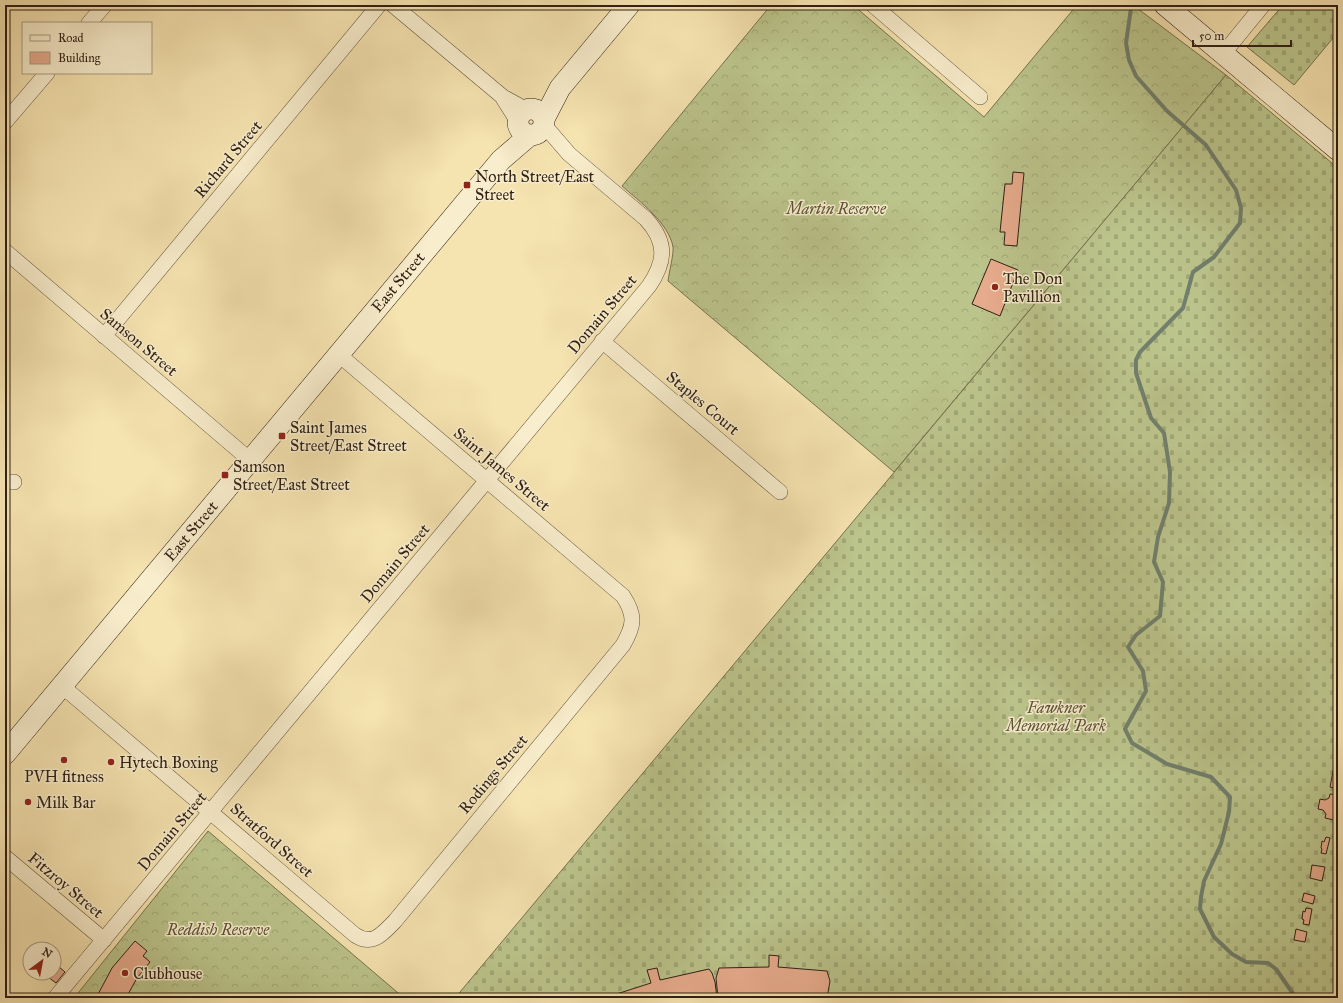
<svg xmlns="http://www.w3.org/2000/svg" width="1343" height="1003" font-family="'IM FELL Great Primer',serif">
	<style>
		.forest { fill: url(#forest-crowns); stroke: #767250 }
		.cemetery { fill: url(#cemetery-stones); stroke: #767250 }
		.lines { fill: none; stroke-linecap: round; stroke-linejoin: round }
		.stream { stroke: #717f6c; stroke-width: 4 }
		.building { fill: #e6ab8c; stroke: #302014 }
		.street-casing { stroke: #61513b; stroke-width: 16 }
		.secondary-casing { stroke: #302014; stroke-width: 22 }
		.street { stroke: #f8edcc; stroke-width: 15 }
		.secondary { stroke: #f8edcc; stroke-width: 21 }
		.poi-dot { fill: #8f2418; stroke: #f8edcc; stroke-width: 1.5 }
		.labels { text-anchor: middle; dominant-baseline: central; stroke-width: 3; stroke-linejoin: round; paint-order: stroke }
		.street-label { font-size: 16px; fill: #302014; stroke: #f8edcc }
		.poi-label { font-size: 16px; fill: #302014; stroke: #f8edcc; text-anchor: start }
		.park-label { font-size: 16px; font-style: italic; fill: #5a5138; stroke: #f8edcc }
	</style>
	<defs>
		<pattern id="forest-crowns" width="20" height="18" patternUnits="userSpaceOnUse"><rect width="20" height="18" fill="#bbc48b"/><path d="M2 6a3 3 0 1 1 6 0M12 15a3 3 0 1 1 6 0" fill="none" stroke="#a1a877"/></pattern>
		<pattern id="cemetery-stones" width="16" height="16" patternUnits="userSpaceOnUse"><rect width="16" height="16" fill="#bbc48b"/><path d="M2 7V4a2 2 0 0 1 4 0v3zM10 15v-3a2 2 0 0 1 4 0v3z" fill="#a1a877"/></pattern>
	</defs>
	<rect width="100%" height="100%" fill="#f5e3b0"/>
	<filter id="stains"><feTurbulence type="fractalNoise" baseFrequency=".005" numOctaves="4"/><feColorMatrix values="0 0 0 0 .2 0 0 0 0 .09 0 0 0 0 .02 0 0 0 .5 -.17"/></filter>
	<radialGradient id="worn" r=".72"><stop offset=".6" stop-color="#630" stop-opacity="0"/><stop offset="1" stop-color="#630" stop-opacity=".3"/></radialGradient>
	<!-- forest -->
	<path class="forest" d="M771,5H853L984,117L1077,5H1133L1226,75L894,472L668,281C669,273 674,253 673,247C669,223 639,201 622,186Z
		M208,831L404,998H74Z"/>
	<!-- cemetery -->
	<path class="cemetery" d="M1283,5H1338V32L1294,85L1247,47Z
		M1226,75L1338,168V998H455Z"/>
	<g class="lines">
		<!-- stream -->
		<path class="stream" d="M1131,8L1126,43L1129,60L1136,76L1167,111L1206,145L1236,190L1241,208L1240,223L1214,257L1193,272L1183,308L1140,352L1136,360V373L1151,418L1164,433L1170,472L1169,503L1158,537L1154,562L1163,582L1160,616L1136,635L1128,647L1143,671L1146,691L1125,729L1132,743L1167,764L1211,777L1230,797L1229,812L1221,844L1204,881L1201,897L1200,909L1214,937L1232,954L1246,962L1268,963L1276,969L1296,998"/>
	</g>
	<!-- building -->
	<path class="building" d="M1013,172L1024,173L1017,246L1004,245L1005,232H1000L1005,184H1012Z
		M991,259L1018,270L1000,316L972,304Z
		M1335,761L1338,762V789L1330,787Z
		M1330,794L1338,795V815L1335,816L1334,820L1325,818L1326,814L1323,810L1318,809L1320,799L1325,800L1329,798Z
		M1326,837L1330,838L1326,854L1321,853L1322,849L1321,848L1322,841L1324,842Z
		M1312,865L1325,867L1322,881L1310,878Z
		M1304,893L1315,896L1313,904L1302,901Z
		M1306,908L1312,909L1309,925L1303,924L1304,920L1302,919L1303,911L1305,912Z
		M1296,929L1307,932L1305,942L1294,940Z
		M135,941L147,951L143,956L150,962L137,978L126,998H96L112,968Z
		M769,955L779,956L778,967L827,971L830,981L827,998H718L716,978L719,968L769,967Z
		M1338,963V981L1333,980Z
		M58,966L65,972L56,983L48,977L52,973H54V970Z
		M657,968L660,980L709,969L712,973L715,982L717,998H604L651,983L647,970Z"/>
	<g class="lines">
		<defs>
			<path id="street" d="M393,5L503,97L527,110
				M873,5L980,97
				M89,23L103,7L101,5
				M1223,54L1263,5
				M503,98L518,122
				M5,122L47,73
				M5,251L250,460
				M104,336L379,5
				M602,341L780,492
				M5,482H14
				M62,686L355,935C373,947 383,933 395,921L623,645C634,626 636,616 623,596L338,354
				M5,857L104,940
				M55,998L649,286C666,261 667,242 646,219L569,154L544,125"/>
			<path id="secondary" d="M1165,5L1338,150
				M518 122a13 13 0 1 1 26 0a13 13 0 1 1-26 0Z
				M544,119L560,88L629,5
				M5,754L501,160L530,135"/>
		</defs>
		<!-- street casing -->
		<use href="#street" class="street-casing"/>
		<!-- secondary casing -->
		<use href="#secondary" class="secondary-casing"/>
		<!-- street -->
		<use href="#street" class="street"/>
		<!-- secondary -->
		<use href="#secondary" class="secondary"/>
	</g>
	<!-- markers -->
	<g class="poi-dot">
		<rect x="463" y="181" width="8" height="8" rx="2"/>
		<circle cx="995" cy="287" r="4"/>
		<rect x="278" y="432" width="8" height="8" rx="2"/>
		<rect x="221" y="471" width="8" height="8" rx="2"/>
		<circle cx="64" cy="760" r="4"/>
		<circle cx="111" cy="762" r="4"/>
		<circle cx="28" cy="802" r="4"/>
		<circle cx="125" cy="973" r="4"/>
	</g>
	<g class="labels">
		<!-- street labels -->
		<g class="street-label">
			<text transform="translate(228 159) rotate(-50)">Richard Street</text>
			<text transform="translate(398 282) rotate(-50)">East Street</text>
			<text transform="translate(602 314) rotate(-50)">Domain Street</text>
			<text transform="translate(139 342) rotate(40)">Samson Street</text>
			<text transform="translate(703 403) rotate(40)">Staples Court</text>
			<text transform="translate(502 469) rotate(40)">Saint James Street</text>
			<text transform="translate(191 531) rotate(-50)">East Street</text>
			<text transform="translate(395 563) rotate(-50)">Domain Street</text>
			<text transform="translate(493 774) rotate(-50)">Rodings Street</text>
			<text transform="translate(172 831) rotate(-50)">Domain Street</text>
			<text transform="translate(272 840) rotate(41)">Stratford Street</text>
			<text transform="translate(66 885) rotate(40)">Fitzroy Street</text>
		</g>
		<!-- poi labels -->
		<g class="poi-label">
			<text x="475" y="176">North Street/East<tspan x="475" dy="18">Street</tspan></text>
			<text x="1003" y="278">The Don<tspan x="1003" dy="18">Pavillion</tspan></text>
			<text x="290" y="427">Saint James<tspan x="290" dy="18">Street/East Street</tspan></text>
			<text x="233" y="466">Samson<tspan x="233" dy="18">Street/East Street</tspan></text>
			<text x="119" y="762">Hytech Boxing</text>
			<text x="64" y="776" text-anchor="middle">PVH fitness</text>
			<text x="36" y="802">Milk Bar</text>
			<text x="133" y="973">Clubhouse</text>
		</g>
		<!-- park labels -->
		<g class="park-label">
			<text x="836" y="208">Martin Reserve</text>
			<text x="1056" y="707">Fawkner<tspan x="1056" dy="18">Memorial Park</tspan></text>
			<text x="218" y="929">Reddish Reserve</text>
		</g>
	</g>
	<!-- margin -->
	<rect width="1343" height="1003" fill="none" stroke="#f5e3b0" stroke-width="20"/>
	<rect x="6" y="6" width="1331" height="991" fill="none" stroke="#302014" stroke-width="2"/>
	<rect x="10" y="10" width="1323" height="983" fill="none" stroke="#302014"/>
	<!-- legend -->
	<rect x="22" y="22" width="130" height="52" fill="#f8edcc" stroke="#a89b82"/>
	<rect x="30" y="35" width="20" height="6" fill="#f8edcc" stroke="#a89b82"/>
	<text x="58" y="42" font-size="12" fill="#302014">Road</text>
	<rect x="30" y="52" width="20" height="12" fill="#e6ab8c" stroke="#a89b82"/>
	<text x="58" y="62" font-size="12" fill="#302014">Building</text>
	<!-- north arrow -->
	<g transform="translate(42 961) rotate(32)"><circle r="19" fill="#f8edcc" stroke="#a89b82"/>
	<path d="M0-3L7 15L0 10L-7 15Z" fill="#8f2418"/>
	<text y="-6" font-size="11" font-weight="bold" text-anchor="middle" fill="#302014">N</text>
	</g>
	<!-- scale -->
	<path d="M1193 40v6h98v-6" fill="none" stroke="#302014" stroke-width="2"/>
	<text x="1199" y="40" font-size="12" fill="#302014" stroke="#f8edcc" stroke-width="3" paint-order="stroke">50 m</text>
	<rect width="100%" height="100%" filter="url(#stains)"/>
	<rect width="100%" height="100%" fill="url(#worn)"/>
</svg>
